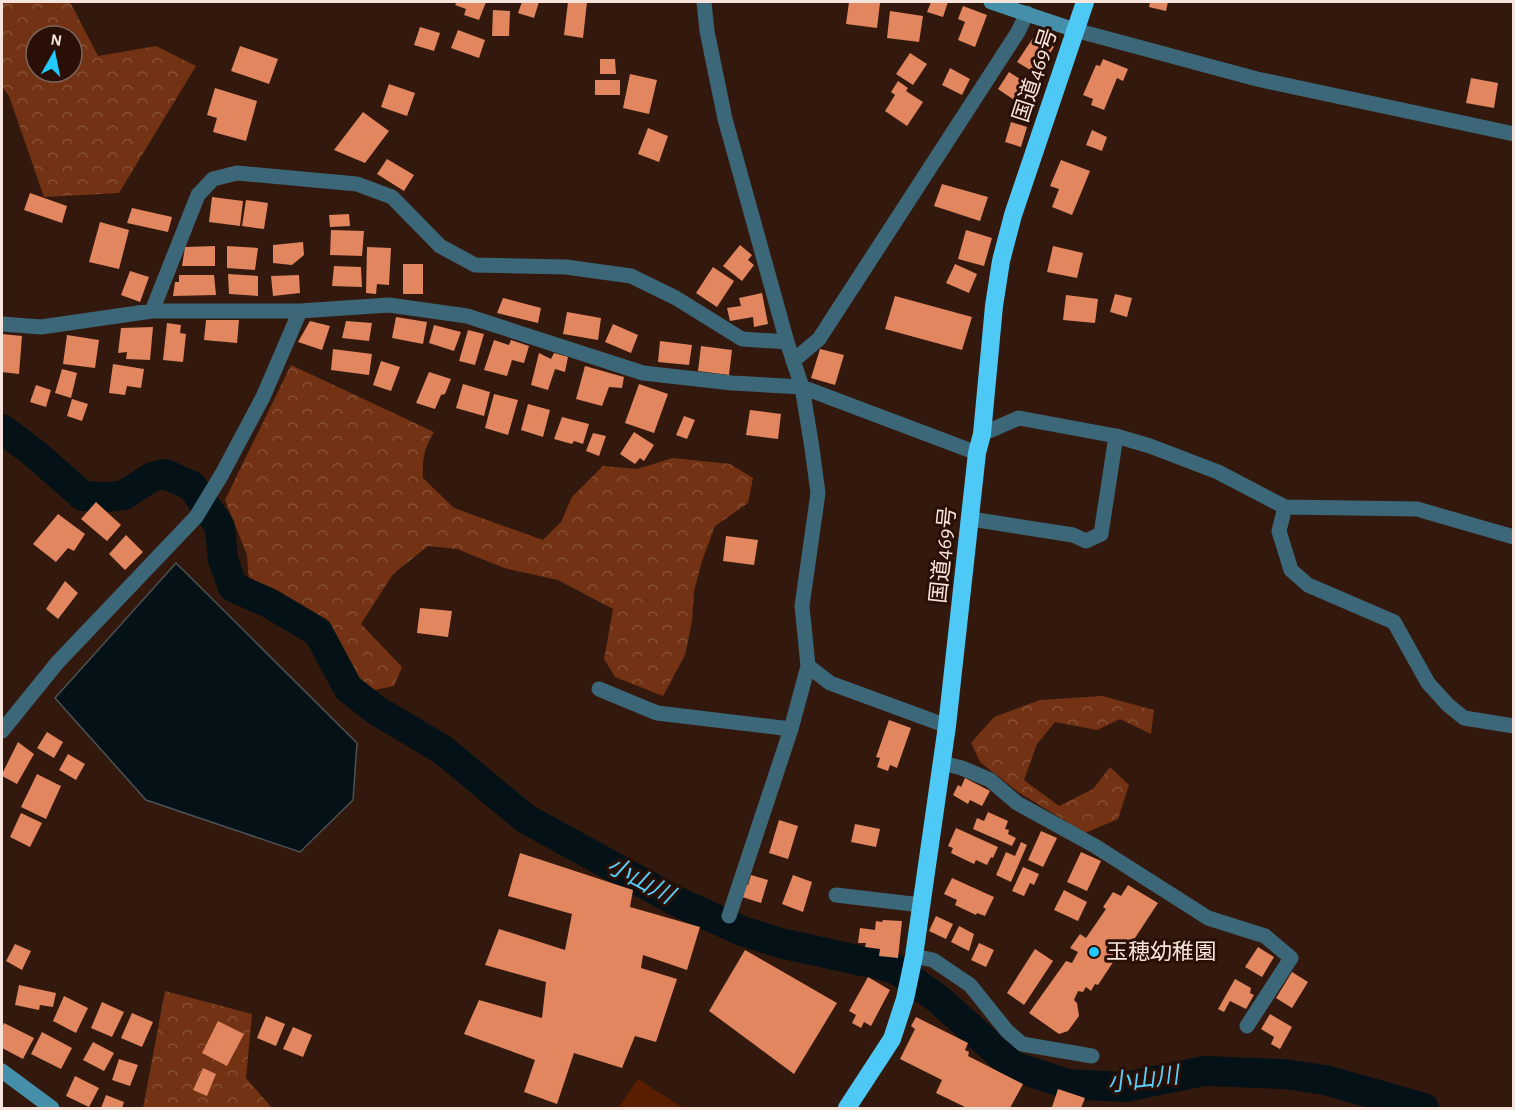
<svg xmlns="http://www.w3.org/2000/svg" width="1515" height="1110" font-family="'Alegreya Sans','Noto Sans JP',sans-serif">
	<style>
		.forest { fill: url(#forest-crowns); fill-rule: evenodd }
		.garden { fill: #591d00 }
		.water { fill: #041218; stroke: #4d5153; stroke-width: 1.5 }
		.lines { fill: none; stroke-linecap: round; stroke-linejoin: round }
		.river { stroke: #041218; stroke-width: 30 }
		.building { fill: #e1865e }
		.street { stroke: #3b6779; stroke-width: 15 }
		.secondary { stroke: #458fab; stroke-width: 15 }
		.highway { stroke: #4ec9f6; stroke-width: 18 }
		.poi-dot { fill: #21c9fd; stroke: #290f05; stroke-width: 2 }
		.labels { text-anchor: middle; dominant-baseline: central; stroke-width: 6; stroke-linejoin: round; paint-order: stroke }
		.street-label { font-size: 22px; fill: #f7e4dc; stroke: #290f05 }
		.poi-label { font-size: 22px; fill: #f7e4dc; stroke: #290f05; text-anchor: start }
		.water-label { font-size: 24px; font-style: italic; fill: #57d0fc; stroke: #290f05 }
	</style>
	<defs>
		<pattern id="forest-crowns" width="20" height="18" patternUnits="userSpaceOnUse" patternTransform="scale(1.5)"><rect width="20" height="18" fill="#723213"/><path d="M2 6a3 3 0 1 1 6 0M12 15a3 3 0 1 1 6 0" fill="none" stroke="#875035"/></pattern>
	</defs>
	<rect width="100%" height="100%" fill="#33190d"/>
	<!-- forest -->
	<path class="forest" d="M2,2H70L98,56L156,46L196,66L119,193L44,197L9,96L2,86ZM36,36H72V72H36Z
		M291,365L434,432C424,448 422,460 423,478L454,508L543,540L561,522L572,497L603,466L637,469L673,458L730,464L753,478L748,503L715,526L702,561L694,591L692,621L685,655L663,696L615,677L604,659L613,609L558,580L504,568L457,549L428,546L393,574L361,624L402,667L394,686L365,692L314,622L250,596L247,555L225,500Z
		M1102,696L1154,710L1151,734L1120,719L1097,730L1055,722L1037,744L1024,780L1059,806L1093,789L1110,767L1129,785L1118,819L1085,833L1018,792L980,762L971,743L994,717L1040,700Z
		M165,991L252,1014L246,1078L272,1108H143Z"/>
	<!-- garden -->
	<path class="garden" d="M638,1079L683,1108H618Z"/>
	<!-- water -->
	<path class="water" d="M176,563L357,743L353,800L300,852L146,800L55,698Z"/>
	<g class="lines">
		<!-- river -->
		<path class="river" d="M2,429L33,452L83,496L109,497L124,495L152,477L165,474L192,486L220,527L223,560L233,587L269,603L318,632L348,688L376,710L443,750L526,819L676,901L742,931L780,943L894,968L937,998L1013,1066L1067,1084L1125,1087L1204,1071L1284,1074L1325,1080L1424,1108"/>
	</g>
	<!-- building -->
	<path class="building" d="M457,2H486L479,20L464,15L466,9L455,5Z
		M522,2H539L534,18L518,13Z
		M568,2H587L583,38L564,35Z
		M849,2L880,3L877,28L846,24Z
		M931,2H948L943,17L927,12Z
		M1150,2H1168L1166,11L1149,7Z
		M963,6L987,15L975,47L958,40L965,22L958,19Z
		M493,10L510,11L509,36H492Z
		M890,11L923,16L919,42L887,38Z
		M420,27L440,33L434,51L414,45Z
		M458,30L485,40L479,58L451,48Z
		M1035,35L1054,47L1037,74L1017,62Z
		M240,46L278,59L269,84L231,71Z
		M910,53L927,64L913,85L896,74Z
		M600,59H615L616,74H600Z
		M1103,59L1128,69L1123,81L1117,78L1104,110L1091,105L1093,99L1083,95L1096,65L1100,66Z
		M950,68L970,79L962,95L942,85Z
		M1009,72L1029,85L1017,102L998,89Z
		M630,74L657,80L649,114L623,108Z
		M1471,78L1498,83L1494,108L1466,103Z
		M595,80H620V95H595Z
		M898,81L908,88L906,91L923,102L907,126L885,111L895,95L891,92Z
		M389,84L415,93L407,116L381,107Z
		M215,88L257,101L246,141L213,132L217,118L207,115Z
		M363,112L389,131L365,163L334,150Z
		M1011,122L1027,127L1021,147L1005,142Z
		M648,128L668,136L659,162L638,154Z
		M1092,130L1107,137L1102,151L1086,145Z
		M387,159L414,175L404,191L377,174Z
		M1061,160L1090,171L1072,215L1052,207L1059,189L1050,186Z
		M942,184L988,197L980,221L934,206Z
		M30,193L67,206L62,223L24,210Z
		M212,197L243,201L240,226L209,222Z
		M246,200L268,203L264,229L242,226Z
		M132,208L172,217L168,232L127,223Z
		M349,214L350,226L330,227L329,215Z
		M100,222L129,230L119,269L89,262Z
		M331,230L364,231L362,256L330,255Z
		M966,230L992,238L984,266L958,259Z
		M303,242L304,255L292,265L273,263V245Z
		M740,245L752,255L748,260L754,265L742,281L723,266Z
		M215,246V266H182L185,247Z
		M227,246L258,248L255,270L227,268Z
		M1053,246L1083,253L1077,278L1047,272Z
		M367,247L391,248L389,285L377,284L376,294L366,293Z
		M403,264H423V294H403Z
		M955,264L977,274L969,293L946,283Z
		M334,266L361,267L362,287L332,286Z
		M713,267L734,281L717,307L696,293Z
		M130,271L149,277L140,302L121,295Z
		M228,274L258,276V296L229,294Z
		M179,275H214L216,295L173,296L175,282H179Z
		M299,275L300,293L273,296L271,276Z
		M762,293L768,324L754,327L753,317L730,321L727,308L741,306L739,298Z
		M1115,294L1132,298L1127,317L1110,312Z
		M1066,295L1098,299L1095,323L1063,320Z
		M895,296L972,317L962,350L885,329Z
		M503,298L541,308L538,323L497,313Z
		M567,312L601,318L598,340L563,334Z
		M396,317L427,322L423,344L392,338Z
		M206,320H239L237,343L204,340Z
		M310,321L330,326L322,350L298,342Z
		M346,321L372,323L369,341L342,338Z
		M167,323L181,325L180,333L186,334L183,362L163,360Z
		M613,324L638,335L631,353L605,342Z
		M434,325L461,332L454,351L429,343Z
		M153,327L150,360L126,359L127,352L118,353L121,328Z
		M468,330L484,334L475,365L459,361Z
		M2,334L22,336L19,374L2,372Z
		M67,335L99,340L95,368L63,364Z
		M494,340L509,345L511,340L529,346L524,363L512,360L507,376L484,370Z
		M660,341L692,345L689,365L658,362Z
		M701,346L732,350L729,375L698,371Z
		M333,349L372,354L369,375L331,370Z
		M820,349L844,355L835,385L811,378Z
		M539,353L551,359L554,353L568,357L565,372L555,369L548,390L531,385Z
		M381,361L400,367L391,391L373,385Z
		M113,364L144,369L141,388L127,386L125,395L109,393Z
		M585,366L624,377L622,388L609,387L602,406L576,399Z
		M62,369L77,373L71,398L55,393Z
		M429,372L451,379L445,394L441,395L435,409L416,403Z
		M463,384L490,392L484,416L456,408Z
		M639,384L668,394L654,433L625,423Z
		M36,385L51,390L46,407L30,402Z
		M494,394L518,400L508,435L485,428Z
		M72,399L88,404L82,421L67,416Z
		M528,404L550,410L543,437L521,430Z
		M750,410L781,414L778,439L746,435Z
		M684,416L695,420L687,439L676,435Z
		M562,417L589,424L583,444L574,441L572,444L554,439Z
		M634,432L654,445L644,461L640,458L635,464L620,454Z
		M593,433L606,436L599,456L586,451Z
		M96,502L121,525L107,541L81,519Z
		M58,514L85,534L74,551L68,548L56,562L33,544Z
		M126,535L143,552L125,570L109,554Z
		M726,536L758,540L754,565L723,561Z
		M65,581L78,593L58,619L46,609Z
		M420,608L452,611L448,637L417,633Z
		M889,720L911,728L897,768L890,765L888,771L877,767L880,758L876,757Z
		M47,732L63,742L54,758L37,748Z
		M18,742L34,754L17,784L2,776V774Z
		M68,754L85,764L76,780L59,770Z
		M37,774L61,786L46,819L21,807Z
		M965,778L990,791L982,806L970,800L968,804L953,795L958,785L961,787Z
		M988,812L1008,821L1005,829L1009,830L1008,834L1016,838L1012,846L973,829L977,818L984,821Z
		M21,813L42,823L30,847L10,837Z
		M779,820L798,826L788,859L769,853Z
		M855,824L880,829L876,847L851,842Z
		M956,828L998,847L993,858L991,857L987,865L976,860L974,864L951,853L953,848L948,846Z
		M1041,831L1057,838L1043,867L1028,860Z
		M1021,842L1027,845L1011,882L996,875L1006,852L1015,856Z
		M1081,852L1101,861L1087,891L1067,882Z
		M520,853L633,890L630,907L700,927L687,970L643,955L641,968L677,979L656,1042L635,1036L622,1068L574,1053L557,1104L524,1092L535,1060L464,1034L479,1000L542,1018L546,982L485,965L499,929L565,950L572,914L508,896Z
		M1023,867L1039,874L1034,885L1030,883L1024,896L1012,891Z
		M751,875L768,880L761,903L739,896L743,884L748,885Z
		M793,875L812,882L803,912L782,904Z
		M952,878L994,897L985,916L977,913L976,915L955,905L957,900L944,894Z
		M1128,885L1158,903L1131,944L1127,941L1098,985L1095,984L1091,991L1086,987L1083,992L1078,991L1074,1000L1077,1003L1079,1016L1068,1031L1059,1034L1029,1013L1066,961L1072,963L1078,952L1070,948L1080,934L1086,938L1106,909L1103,907L1113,892L1121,896Z
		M1064,890L1087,902L1078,921L1054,910Z
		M936,916L953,924L946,939L929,931Z
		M883,920L902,921L898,958L879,956L880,949L865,947L866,943H858L860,928L875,930L876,921L882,922Z
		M959,926L974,934L969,951L951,942Z
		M979,943L994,950L986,967L971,960Z
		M15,944L31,951L22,970L6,961Z
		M1258,947L1274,957L1262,977L1245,967Z
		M1035,949L1053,961L1024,1005L1007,993Z
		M745,950L837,1003L794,1074L709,1011Z
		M1292,972L1308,982L1292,1008L1276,998Z
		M868,977L890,990L871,1026L864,1022L861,1028L852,1023L856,1015L849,1011Z
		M1235,979L1251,988L1250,993L1254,995L1246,1009L1230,1001L1224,1012L1218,1009Z
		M19,985L56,993L53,1007L40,1005L39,1010L15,1005Z
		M64,996L88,1008L76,1033L53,1021Z
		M102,1002L124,1012L112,1037L91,1028Z
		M132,1013L153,1022L142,1047L121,1038Z
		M1270,1014L1292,1027L1280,1049L1271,1044L1274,1037L1261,1029Z
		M266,1016L285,1024L276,1046L257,1038Z
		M916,1017L968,1043L965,1050L969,1052L968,1056L1023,1084L1010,1108H967L936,1093L942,1080L900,1059L915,1029L911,1026Z
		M218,1021L244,1034L227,1066L202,1053Z
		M4,1023L34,1038L23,1059L2,1048V1028Z
		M293,1027L312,1035L303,1057L283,1049Z
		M42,1032L72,1048L61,1069L31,1054Z
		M93,1042L114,1053L104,1071L83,1060Z
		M119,1059L138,1065L130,1086L112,1080Z
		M203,1068L216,1074L207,1096L193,1090Z
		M75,1076L99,1088L89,1107L66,1096Z
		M1058,1089L1085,1098L1081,1108L1052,1107Z
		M106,1095L124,1102L122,1108H101Z"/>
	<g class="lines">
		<!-- street -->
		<path class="street" d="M704,2L707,31L725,119L787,342L802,387L812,448L818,493L802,606L808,666L830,683L947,726
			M1075,30L1257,79L1514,134
			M152,311L198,195L213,179L237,173L357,184L392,197L440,246L475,265L566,267L631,276L676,298L742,339L787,342
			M2,324L41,327L152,311H300L389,305L467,316L643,373L732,383L802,387L977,453
			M793,361L819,339L1018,32L1027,13
			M982,434L1019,418L1116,436L1150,446L1218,472L1285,507L1417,509L1514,537
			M1285,507L1279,531L1291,570L1308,585L1394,622L1428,683L1448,705L1464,718L1514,726
			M971,519L1073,535L1086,541L1101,534L1116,436
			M599,689L657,713L791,729L808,666
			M2,731L57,663L196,517L222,474L263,397L300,311
			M942,763L962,768L990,780L1017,803L1095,846L1208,918L1265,936L1291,958L1247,1026
			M836,895L921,905
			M729,916L791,729
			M914,956L933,960L970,985L1007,1031L1022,1044L1092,1056"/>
		<!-- secondary -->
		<path class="secondary" d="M991,2L1075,30
			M2,1071L52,1108"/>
		<!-- highway -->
		<path class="highway" d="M847,1108L892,1039L905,999L914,956L947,726L977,453L982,434L994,306L1001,261L1013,215L1085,2"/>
	</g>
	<!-- markers -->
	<circle class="poi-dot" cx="1094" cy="952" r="6"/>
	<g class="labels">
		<!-- street labels -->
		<g class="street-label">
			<text transform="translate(1035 75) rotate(-72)">国道469号</text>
			<text transform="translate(943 555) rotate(-84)">国道469号</text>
		</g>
		<!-- poi labels -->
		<g class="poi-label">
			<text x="1106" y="952">玉穂幼稚園</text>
		</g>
		<!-- water labels -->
		<g class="water-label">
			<text transform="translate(640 881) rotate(28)">小山川</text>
			<text transform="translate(1143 1080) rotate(-7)">小山川</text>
		</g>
	</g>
	<!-- border -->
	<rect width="1515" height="1110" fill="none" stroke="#f7e4dc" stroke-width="6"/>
	<!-- north arrow -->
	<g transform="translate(54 54) rotate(9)"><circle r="28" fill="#290f05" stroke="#7b645b" stroke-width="1.5"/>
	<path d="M0-4.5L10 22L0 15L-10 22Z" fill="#21c9fd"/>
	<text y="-9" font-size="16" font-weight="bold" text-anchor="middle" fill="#f7e4dc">N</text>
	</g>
</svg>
